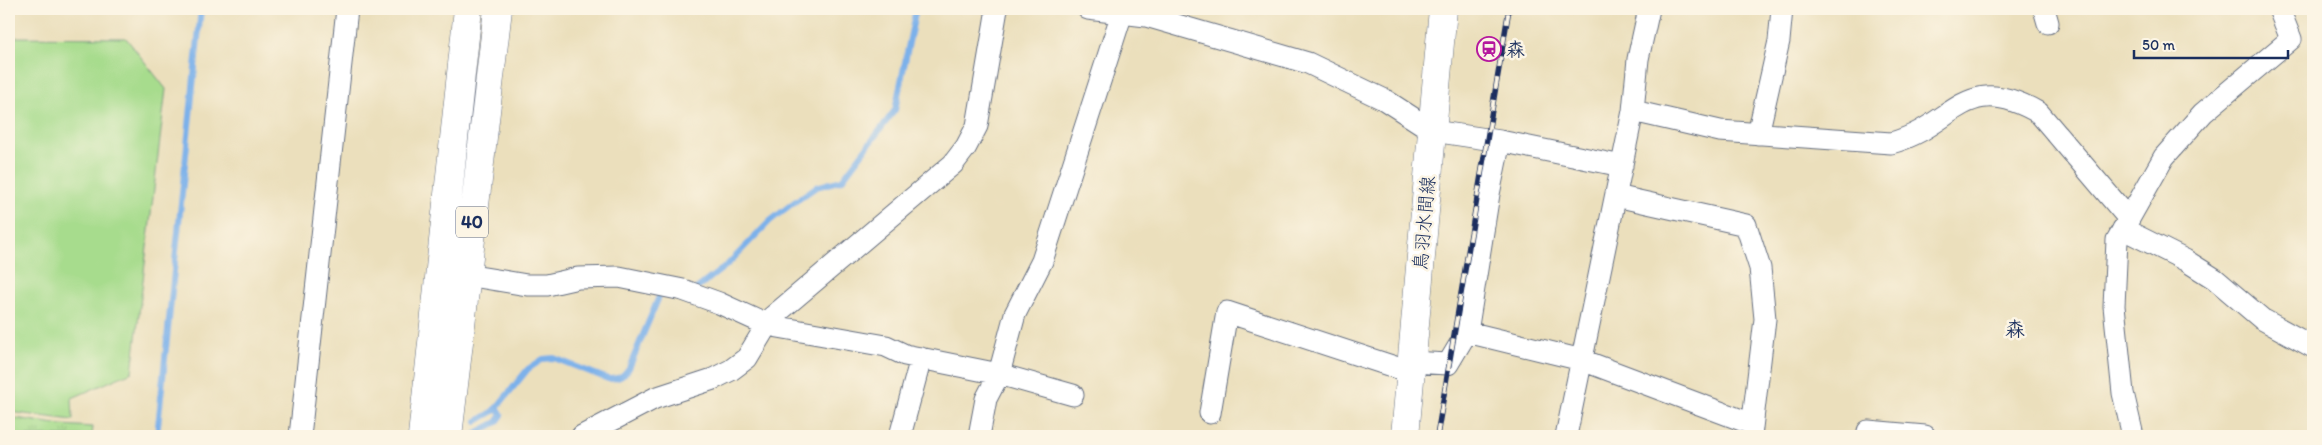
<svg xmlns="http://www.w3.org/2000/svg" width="2322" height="445" font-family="Itim,'Klee One',sans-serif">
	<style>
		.grass { fill: url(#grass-tufts); stroke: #618676 }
		.pitch { fill: #a7dc8d; stroke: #618676 }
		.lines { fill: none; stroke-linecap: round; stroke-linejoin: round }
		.stream { stroke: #7cb1ea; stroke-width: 6 }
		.street-casing { stroke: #646d7f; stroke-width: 23 }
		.secondary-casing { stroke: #646d7f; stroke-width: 29 }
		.primary-casing { stroke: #646d7f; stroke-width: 29 }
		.street { stroke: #fff; stroke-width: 21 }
		.secondary { stroke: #fff; stroke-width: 28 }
		.primary { stroke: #fff; stroke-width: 28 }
		.rail-casing { stroke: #1b2f5e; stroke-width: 5.5 }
		.rail { stroke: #fcf5e5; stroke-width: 4; stroke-dasharray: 11; stroke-linecap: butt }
		.labels { text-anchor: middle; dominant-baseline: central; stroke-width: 5; stroke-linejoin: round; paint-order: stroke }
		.shield { fill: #fcf5e5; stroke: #5e6a86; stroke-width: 1 }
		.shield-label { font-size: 18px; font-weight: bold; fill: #1b2f5e }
		.poi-label { font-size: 19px; font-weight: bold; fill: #1b2f5e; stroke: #fcf5e5; text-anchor: start }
		.street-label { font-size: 19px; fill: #1b2f5e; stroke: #fcf5e5 }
		.neighbourhood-label { font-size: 20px; font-weight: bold; fill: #1b2f5e; stroke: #fcf5e5 }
	</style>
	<defs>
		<pattern id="grass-tufts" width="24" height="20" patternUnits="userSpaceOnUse" patternTransform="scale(1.25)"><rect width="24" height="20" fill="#a7dc8d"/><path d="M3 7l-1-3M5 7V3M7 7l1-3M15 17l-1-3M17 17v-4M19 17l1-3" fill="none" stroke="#8fbd7c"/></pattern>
	</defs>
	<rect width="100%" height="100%" fill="#fcf5e5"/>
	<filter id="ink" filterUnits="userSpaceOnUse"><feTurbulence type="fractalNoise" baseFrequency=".02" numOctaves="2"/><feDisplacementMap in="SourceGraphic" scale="10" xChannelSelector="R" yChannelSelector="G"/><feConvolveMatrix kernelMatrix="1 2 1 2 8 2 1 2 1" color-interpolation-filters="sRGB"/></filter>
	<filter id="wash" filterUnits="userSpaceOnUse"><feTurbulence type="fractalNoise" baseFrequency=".0096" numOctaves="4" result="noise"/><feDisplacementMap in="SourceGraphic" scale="20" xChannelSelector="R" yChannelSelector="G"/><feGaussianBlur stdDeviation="1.12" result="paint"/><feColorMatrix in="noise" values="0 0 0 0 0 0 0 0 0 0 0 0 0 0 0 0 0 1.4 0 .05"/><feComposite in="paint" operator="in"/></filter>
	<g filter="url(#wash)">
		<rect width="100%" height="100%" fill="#ebdfbc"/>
		<!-- grass -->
		<path class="grass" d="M9,417L62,425L93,427L92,436H9Z"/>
		<!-- pitch -->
		<path class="pitch" d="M9,37L126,38L166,89L132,372L72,398L73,420L9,412Z"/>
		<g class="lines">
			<!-- stream -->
			<path class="stream" d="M696,289L727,265L770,221L793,203L816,187L842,180L895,110L916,9
				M477,421L494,411L528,369L543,359L554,358L608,379C619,379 623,377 629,368L661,292H664
				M157,436L201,9
				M476,436V433L497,422L502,415L497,407"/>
		</g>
	</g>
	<g filter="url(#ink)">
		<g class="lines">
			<defs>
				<path id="street" d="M1088,9L1146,16L1308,63L1385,100L1433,131L1500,141L1622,166
					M2044,9L2048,23
					M1633,111L1720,131L1891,143C1955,126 1964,69 2039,113L2129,219
					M1758,134L1779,41L1782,9
					M1616,196L1746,225L1760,268L1765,319L1751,436
					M2123,229L2185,260L2215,279L2262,319L2313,347
					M466,275L527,285H547L578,278L619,277L683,290L719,303L767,325L886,346L905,355L999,374L1073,395
					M1467,332L1582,360L1752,424
					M1411,362L1448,364L1467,332L1489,194L1500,141
					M1210,413L1227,312L1410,372
					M1868,431L1925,436
					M300,436L347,9
					M582,436L655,398L713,379L731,370L747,358L771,318L953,164L966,147L977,126L997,9
					M900,436L921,358
					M979,436L986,399L999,374L1015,314L1042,261L1122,13
					M1566,436L1633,111L1638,59L1649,9
					M2133,436L2123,393L2114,306L2117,240L2164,157L2203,113L2291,39L2279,9"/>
				<path id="secondary" d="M1405,436L1443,9"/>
				<path id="primary" d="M422,436L468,9
					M448,436L498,9"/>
			</defs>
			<!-- street casing -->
			<use href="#street" class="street-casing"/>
			<!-- secondary casing -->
			<use href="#secondary" class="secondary-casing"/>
			<!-- primary casing -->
			<use href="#primary" class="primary-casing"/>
			<!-- street -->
			<use href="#street" class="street"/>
			<!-- secondary -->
			<use href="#secondary" class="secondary"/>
			<!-- primary -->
			<use href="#primary" class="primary"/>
			<defs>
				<path id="rail" d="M1437,436L1509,9"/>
			</defs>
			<!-- rail casing -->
			<use href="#rail" class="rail-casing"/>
			<!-- rail -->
			<use href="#rail" class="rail"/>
		</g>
	</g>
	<!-- icons -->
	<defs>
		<symbol id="station-ring" viewBox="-11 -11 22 22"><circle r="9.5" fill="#fcf5e5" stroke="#b5179e" stroke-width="1.5"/><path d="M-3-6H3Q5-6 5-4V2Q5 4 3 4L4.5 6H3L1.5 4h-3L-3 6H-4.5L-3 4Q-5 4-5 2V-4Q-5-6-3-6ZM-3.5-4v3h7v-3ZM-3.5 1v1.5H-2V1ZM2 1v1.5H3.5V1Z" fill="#b5179e"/></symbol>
	</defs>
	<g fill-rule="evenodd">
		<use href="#station-ring" x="1475" y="35" width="28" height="28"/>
	</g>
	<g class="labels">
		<!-- shield labels -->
		<rect class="shield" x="456" y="206.5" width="32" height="31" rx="4"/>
		<g class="shield-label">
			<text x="472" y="222">40</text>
		</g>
		<!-- poi labels -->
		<g class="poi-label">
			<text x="1506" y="49">森</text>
		</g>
		<!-- street labels -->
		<g class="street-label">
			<text transform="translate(1424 223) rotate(-85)">鳥羽水間線</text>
		</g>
		<!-- neighbourhood labels -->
		<g class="neighbourhood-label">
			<text x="2015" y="329">森</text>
		</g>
	</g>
	<!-- margin -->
	<rect width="2322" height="445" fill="none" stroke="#fcf5e5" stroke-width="30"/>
	<!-- scale -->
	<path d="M2134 50v8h154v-8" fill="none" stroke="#1b2f5e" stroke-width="2.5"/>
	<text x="2142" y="50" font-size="15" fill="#1b2f5e" stroke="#fcf5e5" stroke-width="4" paint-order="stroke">50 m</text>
</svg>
